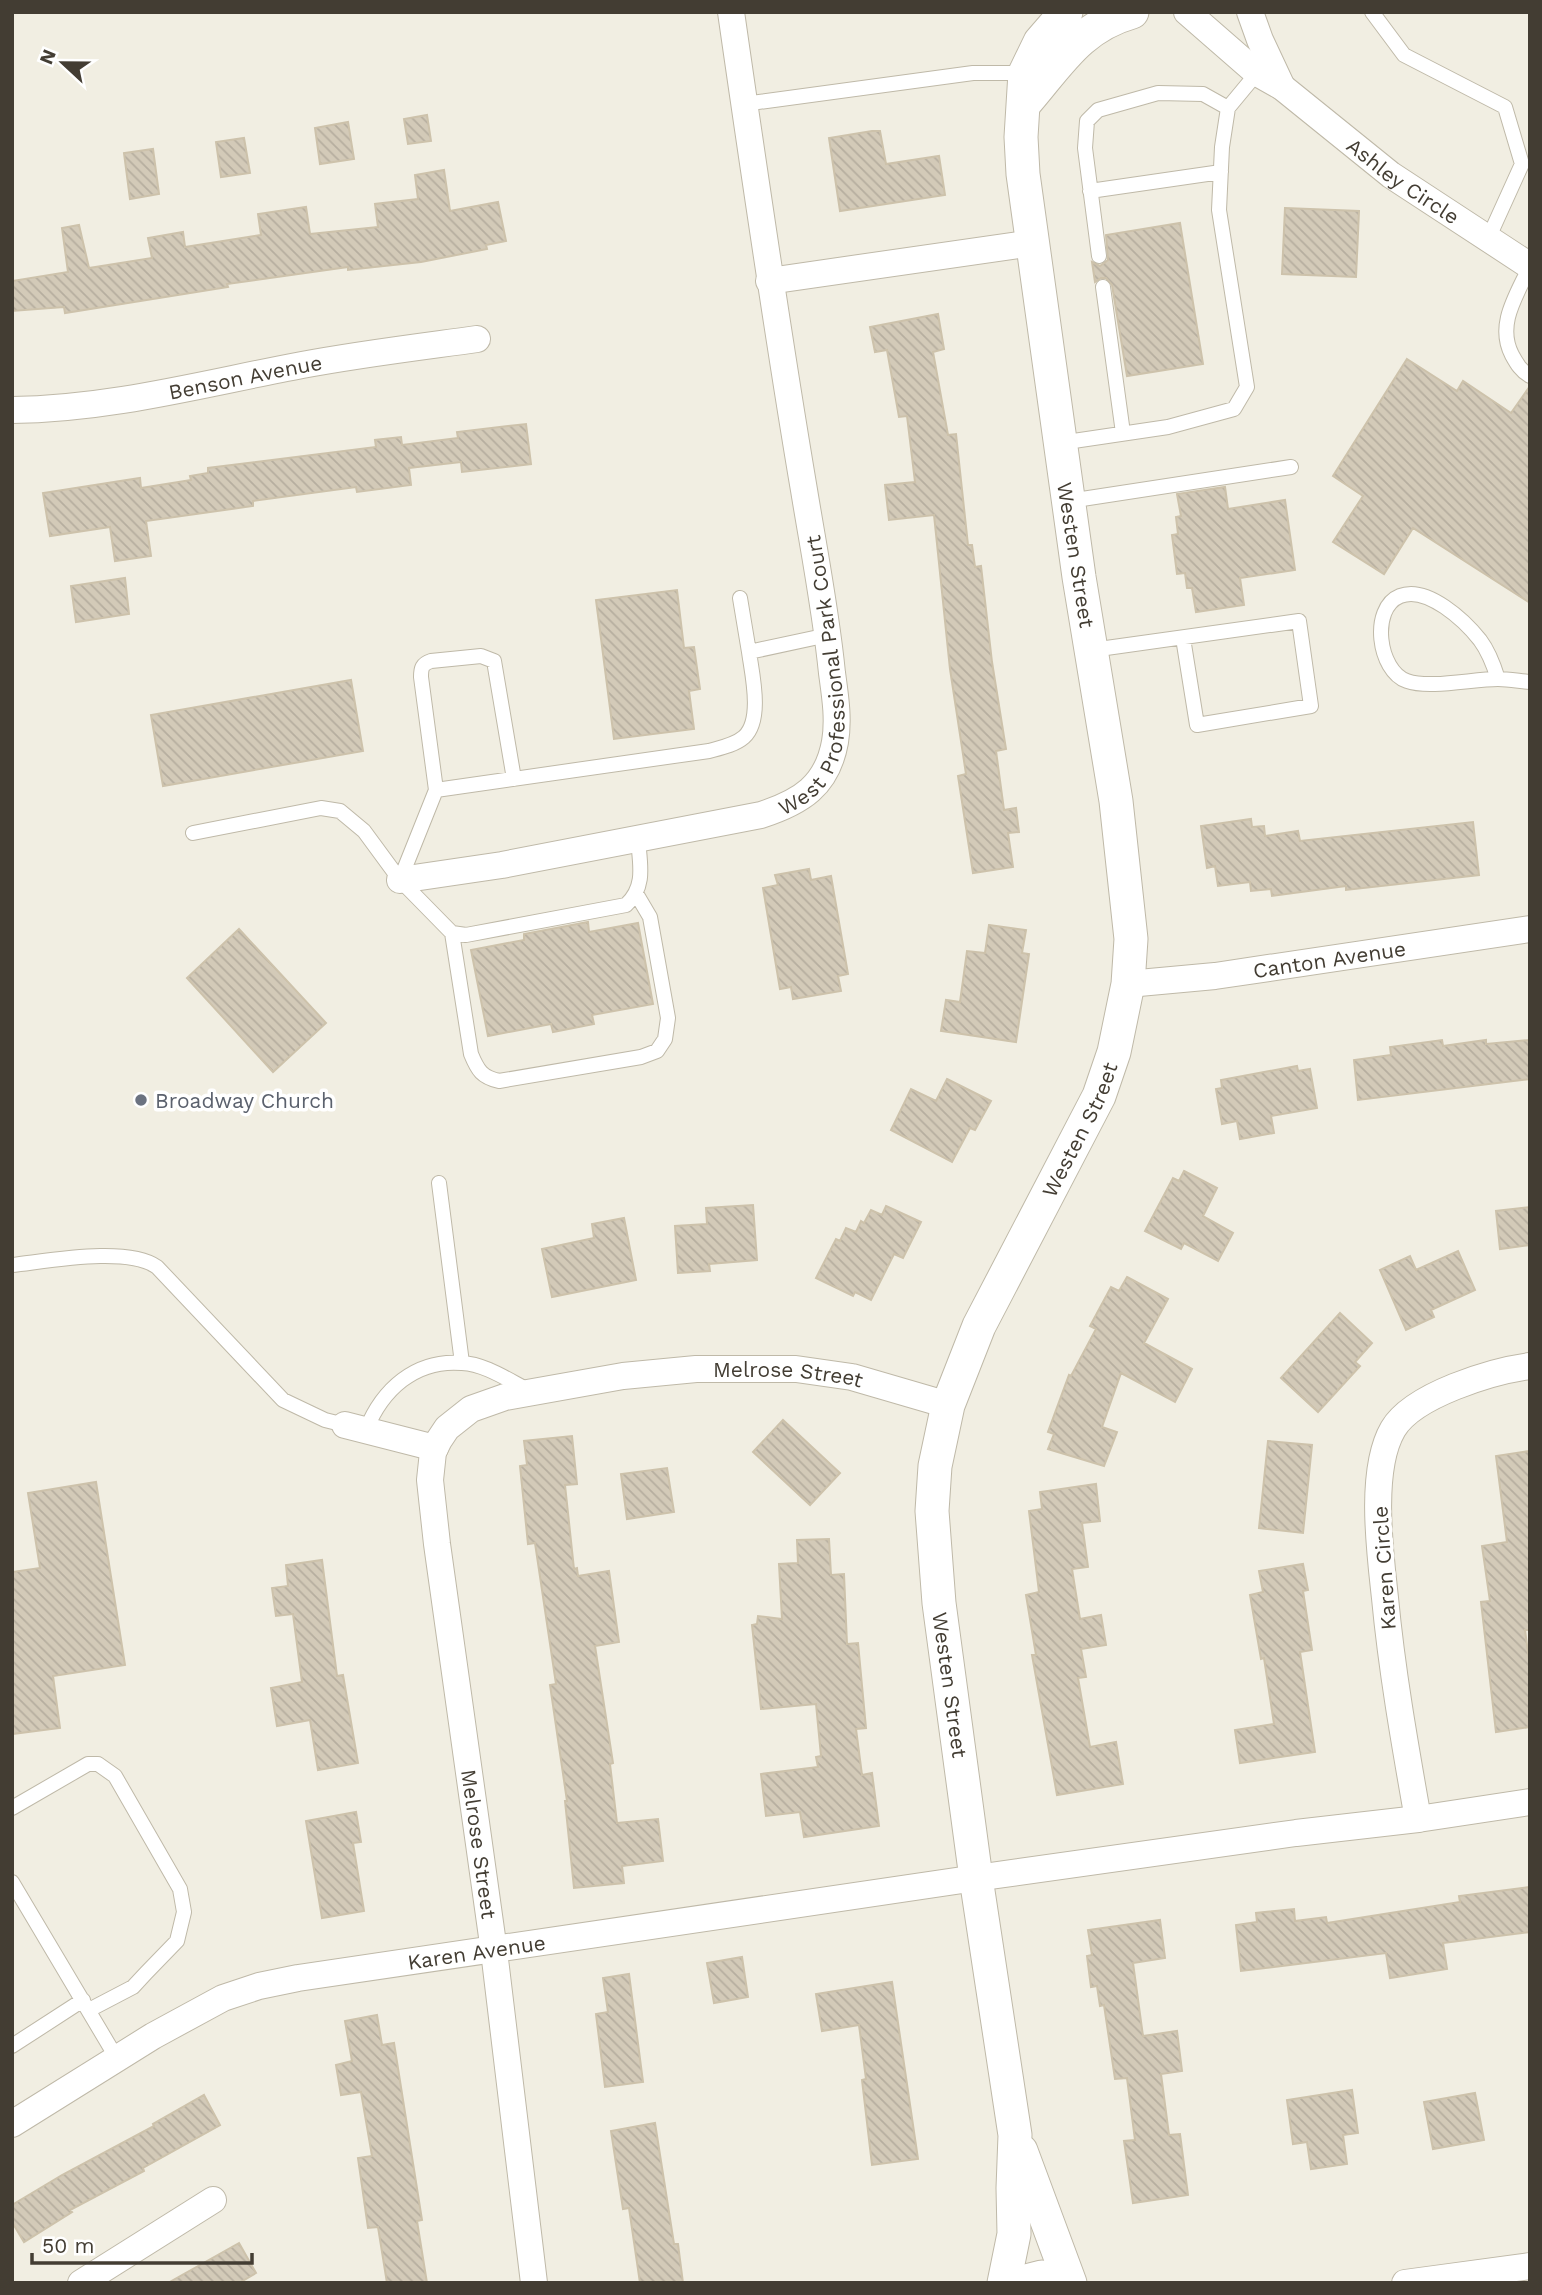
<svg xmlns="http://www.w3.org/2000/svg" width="1542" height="2295" font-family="'Work Sans',sans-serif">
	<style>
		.building { fill: url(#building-back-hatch); stroke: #cdc2ab; stroke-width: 2 }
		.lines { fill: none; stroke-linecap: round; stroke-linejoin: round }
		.service-casing { stroke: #bfb9a8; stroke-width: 16 }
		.minor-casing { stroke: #bfb9a8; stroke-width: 28 }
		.tertiary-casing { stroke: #bfb9a8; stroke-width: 35 }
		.service { stroke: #fff; stroke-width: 14 }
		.minor { stroke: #fff; stroke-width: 26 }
		.tertiary { stroke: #fff; stroke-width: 33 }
		.worship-dot { fill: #6b7280; stroke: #fff; stroke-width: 2.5 }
		.labels { text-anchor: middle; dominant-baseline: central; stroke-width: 7; stroke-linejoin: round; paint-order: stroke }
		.street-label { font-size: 21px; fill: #433d33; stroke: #fff }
		.worship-label { font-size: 21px; fill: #5b616d; stroke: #fff; text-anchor: start }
	</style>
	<defs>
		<pattern id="building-back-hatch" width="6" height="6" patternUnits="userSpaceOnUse" patternTransform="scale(1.75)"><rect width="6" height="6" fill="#d3cab8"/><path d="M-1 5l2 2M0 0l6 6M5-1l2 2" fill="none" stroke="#b6ae9f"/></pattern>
	</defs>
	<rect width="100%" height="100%" fill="#f1eee2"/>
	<!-- building -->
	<path class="building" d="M427,115L431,141L408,144L404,119Z
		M348,122L354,159L320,164L315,128Z
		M872,131H880L886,164L939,156L945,195L840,211L829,138Z
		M244,138L250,173L221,177L216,142Z
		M153,149L159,194L130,199L124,153Z
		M444,170L450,211L498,202L506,241L486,245L487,249L421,262L348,270V267L227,284L228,287L65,313L64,307L12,311V281L68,272L62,228L79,225L89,268L152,258L148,238L183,232L185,247L261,235L258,214L306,207L310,234L378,227L375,204L418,199L415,175Z
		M1285,208L1359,211L1356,277L1282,274Z
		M1180,223L1203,364L1127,376L1112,285L1106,278H1101L1095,282L1092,262L1100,266L1108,260L1106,235Z
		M938,314L944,349L933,352L948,435L956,434L968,545H972L975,567L981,566L992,662L1006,749L996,751L1004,810L1016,808L1019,832L1008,833L1013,867L973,873L958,776L966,774L950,669L934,515L889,520L885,485L915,482L907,416L899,417L887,350L875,352L870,327Z
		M1407,359L1457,391L1463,381L1511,413L1530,386V603L1413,528L1384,574L1333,542L1363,496L1333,476Z
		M526,424L531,464L462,472L461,462L409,468L411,485L357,492L356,487L253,501V506L146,521L151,556L115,561L110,527L50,536L43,493L140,478L141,488L191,480L190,476L208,473V468L376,447L375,440L401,437L402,445L458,438L457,432Z
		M1225,487L1228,509L1285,500L1295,570L1240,578L1244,605L1196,612L1192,588H1187L1185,573L1177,574L1172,535L1178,534L1176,517L1181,516L1177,494Z
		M125,578L129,614L76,622L71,586Z
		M677,590L684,648L694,647L700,689L689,691L694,729L614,739L596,600Z
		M351,680L363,751L163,786L151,715Z
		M1251,819L1252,827L1264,826L1265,836L1298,831L1300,841L1473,822L1479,875L1346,890V886L1272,896L1271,889L1251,891L1250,882L1218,886L1215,866L1207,868L1201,826Z
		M809,869L811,880L831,876L848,974L838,976L841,991L793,999L791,987L780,989L763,888L778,885L775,875Z
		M588,922L589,932L638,923L653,1004L592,1015L594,1024L553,1032L551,1024L488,1036L471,950L524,940V934Z
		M989,925L1026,930L1022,953L1029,954L1016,1042L941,1031L946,1000L960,1002L967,951L985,953Z
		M239,929L326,1023L273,1072L187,978Z
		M1442,1040L1443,1046L1486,1040V1044L1530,1040V1079L1358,1100L1354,1060L1391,1055L1390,1047Z
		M1297,1066L1298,1071L1310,1069L1317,1108L1271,1116L1274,1133L1240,1139L1237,1121L1222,1124L1216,1089L1222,1088L1221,1080Z
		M947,1079L991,1101L975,1130L970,1128L952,1162L891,1130L911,1089L936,1101Z
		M1184,1171L1217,1188L1203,1216L1233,1233L1218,1261L1184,1243L1181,1249L1145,1231L1173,1178L1179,1181Z
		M753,1205L757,1260L709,1264L710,1271L678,1273L675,1226L707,1224L706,1208Z
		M886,1206L921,1222L903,1258L894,1254L871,1300L855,1292L853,1296L816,1278L836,1239L840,1241L846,1228L856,1232L861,1221L864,1223L871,1210L882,1215Z
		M1530,1207V1245L1500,1249L1496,1211Z
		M624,1218L636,1280L552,1297L542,1249L594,1238L592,1224Z
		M1458,1251L1475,1290L1431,1310L1434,1317L1406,1330L1380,1270L1410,1256L1416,1270Z
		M1127,1277L1168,1299L1144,1343L1192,1369L1175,1402L1121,1373L1102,1427L1117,1432L1104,1466L1048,1449L1054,1434L1048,1432L1069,1375L1071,1376L1096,1329L1090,1326L1111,1287L1119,1291Z
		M1340,1313L1372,1343L1355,1362L1360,1366L1318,1412L1281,1378Z
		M783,1420L840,1473L810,1505L753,1452Z
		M572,1436L577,1484L565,1485L574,1569L577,1568L578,1576L609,1571L619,1642L595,1646L613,1763L610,1764L617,1823L658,1819L663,1861L622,1866L624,1883L574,1888L565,1801H567L550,1685L556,1684L535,1543L528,1544L520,1466L527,1465L524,1441Z
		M1268,1441L1312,1445L1303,1533L1259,1528Z
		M1530,1451V1630H1525L1530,1667V1727L1496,1732L1481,1602L1490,1601L1482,1546L1507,1542L1496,1456Z
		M667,1468L674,1512L627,1519L621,1474Z
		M96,1482L125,1665L53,1676L60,1728L12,1734V1572L40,1568L28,1493Z
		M1096,1484L1100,1521L1082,1523L1088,1567L1072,1569L1080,1619L1101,1615L1106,1645L1081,1649L1086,1677L1078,1678L1090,1747L1116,1742L1123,1784L1057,1795L1032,1655H1036L1026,1595L1039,1592L1029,1511L1042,1509L1040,1492Z
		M829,1539L831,1575L844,1574L847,1644L858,1643L866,1728L856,1729L862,1775L872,1773L879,1826L804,1837L800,1812L766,1816L761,1774L818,1767L816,1757L821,1756L816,1704L761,1709L752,1625L757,1624L758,1616L782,1619L779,1564L798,1563L797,1540Z
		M322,1560L337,1676L343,1675L358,1763L318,1770L310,1720L277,1726L271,1688L302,1682L293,1614L276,1616L272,1588L288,1586L286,1565Z
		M1303,1564L1308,1590L1303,1591L1312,1650L1300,1652L1315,1752L1240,1763L1235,1730L1274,1724L1264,1658L1261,1659L1250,1595L1263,1592L1259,1571Z
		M356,1812L361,1842L353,1843L364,1911L322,1918L306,1821Z
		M1530,1887V1932L1443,1943L1447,1969L1390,1978L1386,1953L1241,1971L1236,1925L1257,1922L1256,1913L1294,1909L1295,1921L1326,1917L1327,1923L1460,1902L1459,1896Z
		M1160,1920L1165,1958L1133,1963L1143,2036L1177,2031L1182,2071L1161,2074L1169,2135L1180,2134L1188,2195L1133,2203L1124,2141L1135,2140L1127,2078L1115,2079L1104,2005L1100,2006L1097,1986L1091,1987L1087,1956L1092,1955L1088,1930Z
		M742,1957L748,1997L714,2003L707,1963Z
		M629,1974L643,2082L605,2087L596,2014L608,2012L603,1978Z
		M892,1982L918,2159L872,2165L862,2080L866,2079L859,2025L822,2031L816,1994Z
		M377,2015L382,2045L394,2043L422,2220L417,2221L427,2283H387L378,2227L368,2228L358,2158L372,2156L361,2092L341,2095L336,2065L352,2061L345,2021Z
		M1352,2090L1358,2133L1343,2135L1347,2164L1311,2169L1307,2142L1293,2144L1287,2100Z
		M1475,2093L1484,2140L1433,2149L1424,2102Z
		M204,2095L220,2125L143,2168L144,2171L70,2210L72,2212L24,2242L12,2222V2205L62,2175L154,2126L153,2124Z
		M655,2123L674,2244H678L683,2283H640L629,2208L623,2209L611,2131Z
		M239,2243L256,2273L239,2283H168Z"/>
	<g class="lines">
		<defs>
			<path id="service" d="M1372,12L1404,55L1505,107L1522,164L1488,239
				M744,104L973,73H1025
				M1090,191L1221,172
				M1099,256L1085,148L1087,121L1098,110L1158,93L1203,94L1228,108
				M1530,266C1517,295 1496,324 1512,355C1517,364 1521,371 1530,376
				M1103,287L1123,433
				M1060,443L1168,427L1234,409L1247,387L1219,210L1222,147L1228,108L1257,73
				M1069,501L1291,467
				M740,598L749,652L828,635
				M1092,650L1299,621L1311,706L1197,725L1183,638
				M1498,679C1494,666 1489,652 1480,640C1465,621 1427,585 1400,596C1370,608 1378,671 1407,681C1429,689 1473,679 1498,679C1508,679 1519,681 1530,682
				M436,790L421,677C421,668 422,664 431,661L481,656L494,661L514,779
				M193,833L321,808L340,811L364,831L400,880L452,933L466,935L626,905C646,887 640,864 638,840
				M400,880L436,790L709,751C720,748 735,745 744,737C763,720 752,674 749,652
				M452,933L471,1054C478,1071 482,1077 499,1081L641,1057L657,1051L665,1039L668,1018L650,917L637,895
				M439,1183L462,1363
				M12,1265C49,1261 127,1246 157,1267L283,1400L325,1420L345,1425
				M366,1430C382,1390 415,1359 462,1363C485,1364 508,1380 528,1390
				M12,1808L88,1764H98L115,1776L180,1889L184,1912L177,1941L146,1973L133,1987L89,2010
				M12,1882L116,2057
				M12,2046L83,2000"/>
			<g id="minor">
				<path id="s1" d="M1187,12L1257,73L1282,87L1391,175L1530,266"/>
				<path d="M1250,12L1260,40L1282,87"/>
				<path d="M769,281L1032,243"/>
				<path id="s2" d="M12,410C111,409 206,383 302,365C360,354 419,347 477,339"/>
				<path id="s3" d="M400,880L502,865L761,815C801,802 827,786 835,742C839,719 835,695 832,673C826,612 814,551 804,490C777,331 754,172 731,12"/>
				<path id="s4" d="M1128,984L1215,976L1530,929"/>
				<path d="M345,1425L435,1448"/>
				<path d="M1418,1819C1405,1745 1392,1672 1385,1598C1380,1552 1369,1470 1393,1429C1413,1395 1492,1371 1530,1366"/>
				<path id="s5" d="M12,2124L153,2036L223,1998L259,1986L298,1978L976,1878L1296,1833L1418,1819L1530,1802"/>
				<path d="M81,2283L213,2200"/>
				<path id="s6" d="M534,2283L494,1951L437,1544L430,1480L433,1452L439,1440L447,1428L471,1409L505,1397L623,1376L696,1369H796L852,1377L948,1405"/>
				<path d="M1405,2283L1530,2266"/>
			</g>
			<g id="tertiary">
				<path d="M1025,103C1059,64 1079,27 1132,12"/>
				<path d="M1021,2151L1070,2283"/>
				<path id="s7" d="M1004,2283L1014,2234L1013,2188L1015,2135L976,1878L939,1603L932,1511L935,1466L948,1405L979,1326L1099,1096L1114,1052L1128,984L1131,939L1116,801L1079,577L1023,174L1021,137L1025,73L1040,42L1066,12"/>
				<path d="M1018,2283L1042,2277L1064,2283"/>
			</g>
		</defs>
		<!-- service casing -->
		<use href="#service" class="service-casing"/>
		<!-- minor casing -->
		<use href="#minor" class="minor-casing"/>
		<!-- tertiary casing -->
		<use href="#tertiary" class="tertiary-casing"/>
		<!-- service -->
		<use href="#service" class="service"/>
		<!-- minor -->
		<use href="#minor" class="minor"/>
		<!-- tertiary -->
		<use href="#tertiary" class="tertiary"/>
	</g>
	<!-- markers -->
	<circle class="worship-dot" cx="141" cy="1100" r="7"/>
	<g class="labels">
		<!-- street labels -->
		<g class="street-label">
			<text stroke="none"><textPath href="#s1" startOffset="275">Ashley Circle</textPath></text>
			<text stroke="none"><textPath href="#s2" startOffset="236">Benson Avenue</textPath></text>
			<text transform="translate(1076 555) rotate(81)">Westen Street</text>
			<text stroke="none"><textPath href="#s3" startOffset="536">West Professional Park Court</textPath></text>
			<text stroke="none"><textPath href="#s4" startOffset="203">Canton Avenue</textPath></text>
			<text stroke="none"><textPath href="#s7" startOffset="1192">Westen Street</textPath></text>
			<text stroke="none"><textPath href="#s6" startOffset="1218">Melrose Street</textPath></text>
			<text transform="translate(1384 1568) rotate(-94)">Karen Circle</text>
			<text transform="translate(950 1685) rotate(82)">Westen Street</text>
			<text transform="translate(479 1844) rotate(82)">Melrose Street</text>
			<text stroke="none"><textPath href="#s5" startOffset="504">Karen Avenue</textPath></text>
		</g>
		<!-- worship labels -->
		<g class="worship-label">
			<text x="155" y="1100">Broadway Church</text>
		</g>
	</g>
	<!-- border -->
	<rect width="1542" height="2295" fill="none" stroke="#433d33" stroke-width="28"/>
	<!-- north arrow -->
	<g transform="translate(63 63) rotate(292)" stroke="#ffffff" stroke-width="5" paint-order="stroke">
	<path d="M0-5L12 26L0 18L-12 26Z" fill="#433d33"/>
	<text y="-10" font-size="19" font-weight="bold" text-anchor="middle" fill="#433d33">N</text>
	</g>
	<!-- scale -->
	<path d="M32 2253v10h220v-10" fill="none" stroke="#433d33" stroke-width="3.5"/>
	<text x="42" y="2253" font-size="21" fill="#433d33" stroke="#ffffff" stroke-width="5" paint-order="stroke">50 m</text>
</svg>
